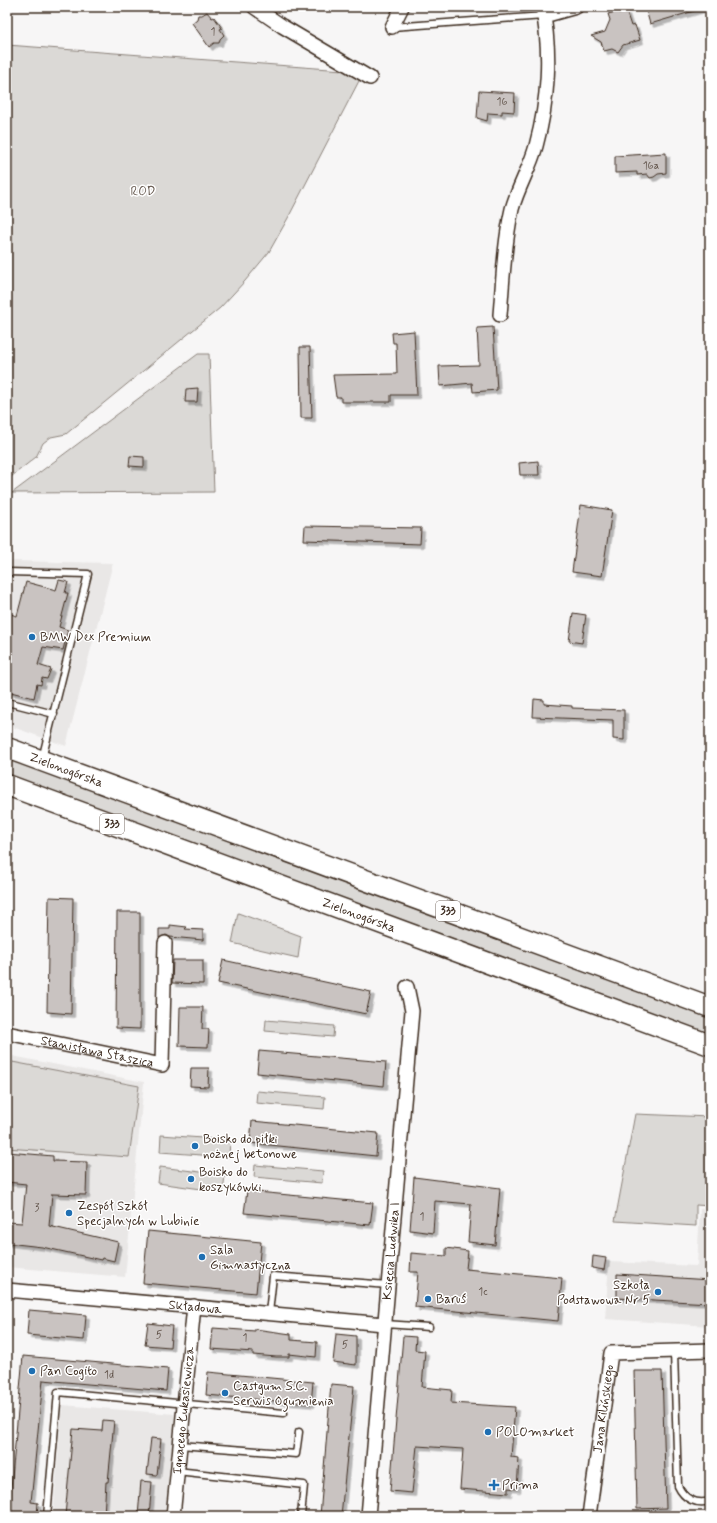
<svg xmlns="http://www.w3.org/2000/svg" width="717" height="1523" font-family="Mynerve,sans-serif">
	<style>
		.built { fill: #e9e7e6 }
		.green { fill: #dbd9d6; stroke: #8b827a }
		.building { fill: #c9c3c1; stroke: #3b2a1e; filter: url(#shadow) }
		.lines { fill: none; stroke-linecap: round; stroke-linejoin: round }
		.service-casing { stroke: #3b2a1e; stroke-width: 9 }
		.minor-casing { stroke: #3b2a1e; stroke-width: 16 }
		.primary-casing { stroke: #3b2a1e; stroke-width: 23 }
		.service { stroke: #fff; stroke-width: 6 }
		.minor { stroke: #fff; stroke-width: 13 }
		.primary { stroke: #fff; stroke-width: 20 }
		.poi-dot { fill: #1f6fb2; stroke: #fff; stroke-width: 1.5 }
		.labels { text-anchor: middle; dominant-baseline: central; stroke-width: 3; stroke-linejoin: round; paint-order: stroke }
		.number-label { font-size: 11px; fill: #5e5047 }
		.shield { fill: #fff; stroke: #766a62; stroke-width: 1 }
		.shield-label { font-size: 12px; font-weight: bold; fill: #3b2a1e }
		.park-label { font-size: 13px; fill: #63564c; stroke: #fff }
		.poi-label { font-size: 13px; fill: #3b2a1e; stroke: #fff; text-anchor: start }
		.street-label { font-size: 13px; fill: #3b2a1e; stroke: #fff }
	</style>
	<defs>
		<filter id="shadow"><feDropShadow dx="3.5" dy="3.5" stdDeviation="0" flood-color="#0004"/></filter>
	</defs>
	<rect width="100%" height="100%" fill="#f7f6f6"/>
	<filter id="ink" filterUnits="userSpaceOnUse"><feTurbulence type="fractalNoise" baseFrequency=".025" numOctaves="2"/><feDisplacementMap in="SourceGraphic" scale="8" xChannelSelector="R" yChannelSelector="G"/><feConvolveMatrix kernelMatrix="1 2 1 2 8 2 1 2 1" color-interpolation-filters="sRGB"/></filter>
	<g filter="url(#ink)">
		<!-- built -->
		<path class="built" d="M7,561L113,563L66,746L7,725Z
			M7,1055L144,1082L125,1277L7,1267Z
			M700,1209H710V1326L605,1319L609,1262L697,1266Z
			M62,1405L175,1414L167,1516H53Z"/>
		<!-- green -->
		<path class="green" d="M7,45L343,70L360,79L288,218L269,252L245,281L220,308L66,434L51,437L43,443L36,457L7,480Z
			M198,354H209L214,492L12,493Z
			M7,758L710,1016V1041L7,779Z
			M238,913L301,936L298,958L232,943Z
			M266,1020L334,1026L333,1037L265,1031Z
			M7,1061L139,1086L129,1157L7,1148Z
			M257,1091L325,1097L324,1109L256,1103Z
			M635,1114L710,1117V1206L696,1205V1226L615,1221Z
			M161,1135L230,1140L229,1157L160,1152Z
			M255,1165L323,1171L322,1183L254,1177Z
			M160,1167L225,1175L223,1192L158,1183Z"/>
		<!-- building -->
		<path class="building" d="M654,7H700L701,9L650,24L646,10Z
			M619,11V13L626,11L631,26L635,25L640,40L623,45L618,52L612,49L604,51L601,42L591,36L605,32L610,20L608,14Z
			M207,12L212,18L214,17L222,28L220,29L224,35L220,39L219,43H214L209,47L192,23L197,19L198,15H202Z
			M479,91L515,93L514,112L502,111V114L488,113L487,121L477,118Z
			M666,153V173L658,174L654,177L650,178L647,174L637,175V172L615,173V156Z
			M493,327L497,390L473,392L472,383L440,386L439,366L479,365L477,328Z
			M414,331L417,395H391V402H341V397H336L333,375L397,374L396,343H393L392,333Z
			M300,347H310L312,418H301Z
			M198,388L197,402H185L186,389Z
			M130,456L144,457V467L129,466Z
			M538,461L539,475H520L519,463Z
			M581,505L612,510L602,576L572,572Z
			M305,526L421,528L420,544L304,540Z
			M59,580L68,582L65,593H68L59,627L68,630L63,650L43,647L38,665L51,669L47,679L42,678L41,685L37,684L34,698L7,691V613L17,616L26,582L56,590Z
			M573,613L586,615L582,643L569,641Z
			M534,699L544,700V704L572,706V708L624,710V740L613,739V720L533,717Z
			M49,897L73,898L71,1014L47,1012Z
			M117,912H140V1029L116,1028Z
			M170,925L187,927L185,929L203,930V940L170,937L166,935L159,938V929H170Z
			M173,960H203V984L172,983Z
			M223,960L371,992L366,1014L218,983Z
			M180,1007H203L202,1029H209L208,1047L179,1046Z
			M259,1051L386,1062L384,1086L257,1073Z
			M191,1068H209L208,1087L190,1086Z
			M252,1121L378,1133L376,1156L250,1143Z
			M7,1152L53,1156V1161L87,1162L86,1195L52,1194L49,1226L118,1242L114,1261L102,1258L101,1260L42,1247L7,1243V1222L22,1223L26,1184L7,1182Z
			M414,1177L500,1188L495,1245L468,1242L471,1204L435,1201L433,1233L410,1230Z
			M247,1191L373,1203L370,1225L244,1213Z
			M148,1231L261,1242L256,1293L143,1283Z
			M446,1248L468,1251L466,1269L562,1278L558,1321L415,1307L418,1272H410L411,1253L446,1256Z
			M593,1256L606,1258L604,1270L592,1268Z
			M617,1274L710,1280V1303L617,1298Z
			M29,1310L86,1315L84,1340L27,1335Z
			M148,1323L172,1326L170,1347L145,1345Z
			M213,1328L255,1331V1329L291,1334V1340L317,1342L316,1357L289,1354V1357H276L253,1355V1352L211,1349Z
			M336,1334L356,1336V1365L333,1362Z
			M403,1336L416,1337L415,1350L425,1351L422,1387L452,1390L451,1403L515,1407L511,1457L519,1458L517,1489L508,1488V1493L460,1489L463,1449L417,1446L412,1493L390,1491Z
			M23,1356L168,1369L166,1391L43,1380L31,1502L38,1503L37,1516H7V1500H10Z
			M634,1371H662L666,1508L637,1509Z
			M208,1372L313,1382L311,1404L206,1395Z
			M331,1384L354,1386L341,1516H320Z
			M103,1420L114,1421L108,1482H106L104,1516H65L73,1429L102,1431Z
			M151,1438L161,1439L157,1475L147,1474Z
			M141,1481L152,1482L149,1516H138Z"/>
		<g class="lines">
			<defs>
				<path id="service" d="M392,27L544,16
					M7,572L88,574L42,759
					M7,702L54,714
					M269,1313L273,1276L388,1285
					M385,1324L429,1327
					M674,1351L678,1486C684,1499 696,1505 710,1501
					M180,1445L296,1454L299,1432
					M177,1471L304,1485L301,1516
					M47,1516L58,1392L284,1413"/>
				<g id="minor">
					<path d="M254,7L282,26L370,78"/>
					<path d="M544,16L576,7"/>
					<path d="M392,27L402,7"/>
					<path d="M500,315C503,280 504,244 512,209C518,187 530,168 536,146C548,102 552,52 542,7"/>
					<path id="s1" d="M7,1033L162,1065L165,943"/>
					<path id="s2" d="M7,1290L384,1324"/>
					<path id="s3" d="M173,1516L194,1306"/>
					<path id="s4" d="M368,1516L412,1011L407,987"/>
					<path id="s5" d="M589,1516L611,1353L710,1350"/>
				</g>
				<g id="primary">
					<path id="s6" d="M7,748L710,1007"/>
					<path id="s7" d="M7,785L710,1045"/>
				</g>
			</defs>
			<!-- service casing -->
			<use href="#service" class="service-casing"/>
			<!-- minor casing -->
			<use href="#minor" class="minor-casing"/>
			<!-- primary casing -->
			<use href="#primary" class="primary-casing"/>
			<!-- service -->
			<use href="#service" class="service"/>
			<!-- minor -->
			<use href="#minor" class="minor"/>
			<!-- primary -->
			<use href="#primary" class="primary"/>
		</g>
	</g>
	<!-- markers -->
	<g class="poi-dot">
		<circle cx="32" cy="637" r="4"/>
		<circle cx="195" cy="1146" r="4"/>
		<circle cx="191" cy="1179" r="4"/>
		<circle cx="69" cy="1213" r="4"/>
		<circle cx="202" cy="1257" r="4"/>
		<circle cx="658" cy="1292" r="4"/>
		<circle cx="428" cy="1299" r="4"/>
		<circle cx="32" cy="1371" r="4"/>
		<circle cx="225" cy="1393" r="4"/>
		<circle cx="488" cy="1432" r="4"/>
		<path d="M492 1479h4v4h4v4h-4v4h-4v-4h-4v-4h4z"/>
	</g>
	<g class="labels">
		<!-- number labels -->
		<g class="number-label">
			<text x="213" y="32">1</text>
			<text x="502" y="102">16</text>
			<text x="651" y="166">16a</text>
			<text x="37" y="1208">3</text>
			<text x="422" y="1217">1</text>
			<text x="483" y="1292">1c</text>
			<text x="159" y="1335">5</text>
			<text x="245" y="1338">1</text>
			<text x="345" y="1345">5</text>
			<text x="109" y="1375">1d</text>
		</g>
		<!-- shield labels -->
		<g class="shield">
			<rect x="100" y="814" width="24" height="20" rx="3"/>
			<rect x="436" y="901" width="24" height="20" rx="3"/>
		</g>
		<g class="shield-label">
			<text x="112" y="824">333</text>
			<text x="448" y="911">333</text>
		</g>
		<!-- park labels -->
		<g class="park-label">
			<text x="143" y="191">ROD</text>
		</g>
		<!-- poi labels -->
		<g class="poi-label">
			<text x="40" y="637">BMW Dex Premium</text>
			<text x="203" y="1139">Boisko do piłki<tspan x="203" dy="15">nożnej betonowe</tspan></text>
			<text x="199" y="1172">Boisko do<tspan x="199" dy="15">koszykówki</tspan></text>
			<text x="77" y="1206">Zespół Szkół<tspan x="77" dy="15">Specjalnych w Lubinie</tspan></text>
			<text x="210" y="1250">Sala<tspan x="210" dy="15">Gimnastyczna</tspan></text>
			<text x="650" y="1285" text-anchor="end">Szkoła<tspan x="650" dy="15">Podstawowa Nr 5</tspan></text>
			<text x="436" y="1299">Baruś</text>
			<text x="40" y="1371">Pan Cogito</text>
			<text x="233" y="1386">Castgum S.C.<tspan x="233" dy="15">Serwis Ogumienia</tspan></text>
			<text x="496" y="1432">POLOmarket</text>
			<text x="502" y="1485">Prima</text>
		</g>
		<!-- street labels -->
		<g class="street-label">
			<text stroke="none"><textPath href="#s6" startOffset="63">Zielonogórska</textPath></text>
			<text stroke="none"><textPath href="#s7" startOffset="375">Zielonogórska</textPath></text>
			<text stroke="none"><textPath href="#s1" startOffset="92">Stanisława Staszica</textPath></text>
			<text stroke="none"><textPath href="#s4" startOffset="266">Księcia Ludwika I</textPath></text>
			<text stroke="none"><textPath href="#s2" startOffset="189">Składowa</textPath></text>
			<text stroke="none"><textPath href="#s5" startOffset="108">Jana Kilińskiego</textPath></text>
			<text stroke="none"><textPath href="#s3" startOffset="106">Ignacego Łukasiewicza</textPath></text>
		</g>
	</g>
	<!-- margin -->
	<rect width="717" height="1523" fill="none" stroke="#fff" stroke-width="24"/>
	<rect x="12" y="12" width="693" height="1499" fill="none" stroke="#3b2a1e" stroke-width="1.5" filter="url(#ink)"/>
</svg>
